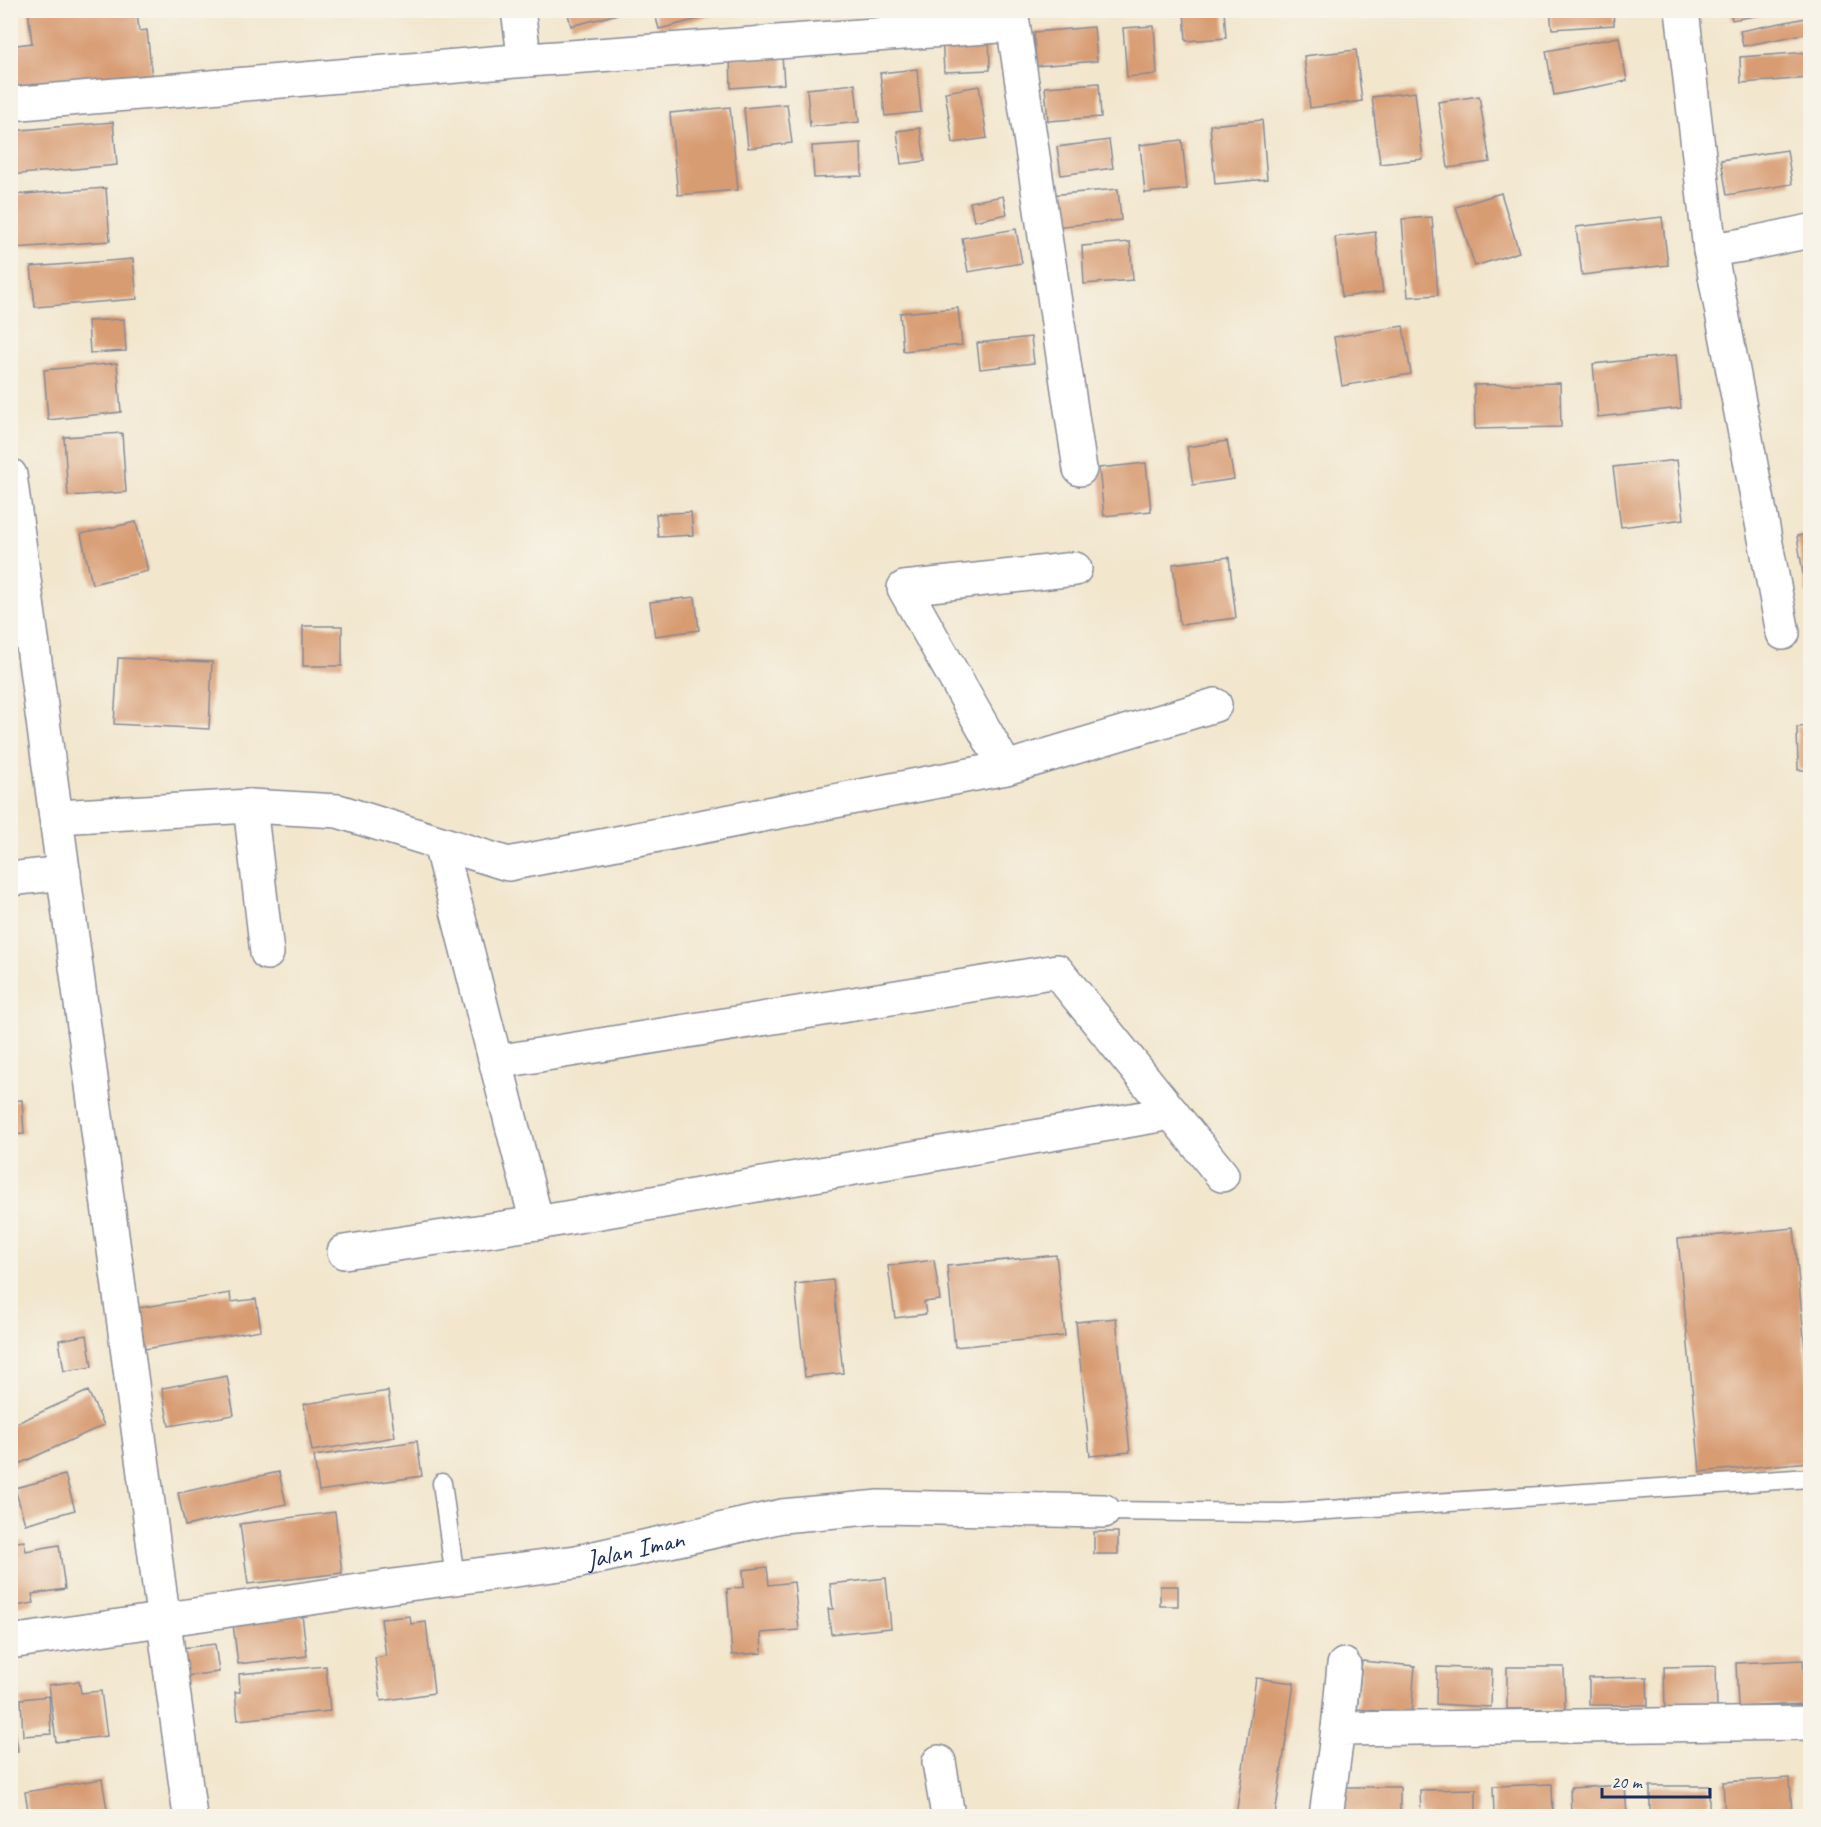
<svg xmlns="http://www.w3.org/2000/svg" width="1821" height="1827" font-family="Caveat,sans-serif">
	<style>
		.building { fill: #d89c73 }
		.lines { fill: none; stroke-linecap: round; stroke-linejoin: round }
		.lane-casing { stroke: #868a96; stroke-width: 21 }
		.street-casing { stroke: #868a96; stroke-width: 36 }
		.lane { stroke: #fff; stroke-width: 18 }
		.street { stroke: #fff; stroke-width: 33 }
		.labels { text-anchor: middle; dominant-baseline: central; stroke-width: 6; stroke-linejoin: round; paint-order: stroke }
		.street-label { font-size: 26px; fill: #1b2f5e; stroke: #f7f3e8 }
	</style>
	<rect width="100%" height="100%" fill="#f7f3e8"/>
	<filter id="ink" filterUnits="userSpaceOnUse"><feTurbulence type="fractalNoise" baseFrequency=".0167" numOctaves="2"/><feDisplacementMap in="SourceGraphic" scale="12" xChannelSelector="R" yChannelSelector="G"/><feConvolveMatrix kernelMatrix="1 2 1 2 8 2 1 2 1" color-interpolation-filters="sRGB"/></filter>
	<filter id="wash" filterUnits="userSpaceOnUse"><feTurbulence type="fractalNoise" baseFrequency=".008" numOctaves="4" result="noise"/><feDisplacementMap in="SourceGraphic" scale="24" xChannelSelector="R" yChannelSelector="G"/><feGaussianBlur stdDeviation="1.35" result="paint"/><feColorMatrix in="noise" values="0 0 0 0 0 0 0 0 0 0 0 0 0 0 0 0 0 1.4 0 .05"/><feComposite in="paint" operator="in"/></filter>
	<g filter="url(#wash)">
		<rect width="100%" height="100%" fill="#f2e6cd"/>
		<g id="blocks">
			<!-- building -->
			<path class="building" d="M28,10H137L139,31L147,30L152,78L10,95V46L32,43Z
				M567,10H617L618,14L571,26Z
				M654,10H717L718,14L659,29Z
				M729,10H763V13L729,16Z
				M1184,10H1224L1226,38L1186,41Z
				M1550,10H1613L1614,25L1552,29Z
				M1730,10H1779V12L1732,20Z
				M1806,18L1809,33L1743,46L1740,31Z
				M1154,26L1157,74L1127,77L1123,28Z
				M1094,27L1097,61L1036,66L1034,32Z
				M989,33L990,70L944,72L942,35Z
				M1619,37L1627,81L1554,95L1546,51Z
				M1356,50L1362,101L1310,108L1304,56Z
				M1810,52V78L1741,83L1740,57Z
				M782,55L784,84L731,88L730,57Z
				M917,69L921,112L885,116L880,73Z
				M1099,83L1101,117L1048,121L1045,87Z
				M855,84L859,122L810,127L807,89Z
				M979,86L987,138L953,143L945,92Z
				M1415,92L1423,159L1380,164L1372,97Z
				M1479,96L1490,162L1448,168L1438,102Z
				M787,104L792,143L748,148L744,108Z
				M730,107L738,190L678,195L670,113Z
				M1262,120L1267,179L1215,184L1210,125Z
				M113,122L117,165L10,175V131Z
				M920,128L925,161L901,164L897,131Z
				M1109,140L1113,168L1061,175L1057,147Z
				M1182,140L1187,189L1145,193L1140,145Z
				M861,143L862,176L814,178L812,146Z
				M1787,150L1792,184L1727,195L1721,160Z
				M106,188L110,241L15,248L11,195Z
				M1118,189L1121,220L1054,227L1050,195Z
				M1501,193L1519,252L1475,266L1456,207Z
				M1003,196L1007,214L974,221L970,202Z
				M1432,217L1438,295L1408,297L1402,219Z
				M1662,217L1668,265L1582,275L1576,227Z
				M1016,229L1022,263L968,272L962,238Z
				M1375,232L1383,292L1342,297L1335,237Z
				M1130,242L1133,280L1084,284L1082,246Z
				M133,259L137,299L35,307L31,267Z
				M958,308L962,345L903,351L900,313Z
				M124,319L126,351L90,353L88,321Z
				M1403,326L1411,374L1342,386L1334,337Z
				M1031,337L1034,363L980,369L977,343Z
				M1676,355L1681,408L1598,417L1593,364Z
				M117,363L121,412L48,420L44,370Z
				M1560,383L1561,427L1475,429L1474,385Z
				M122,433L126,492L68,496L64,437Z
				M1227,441L1234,479L1193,485L1187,447Z
				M1677,460L1684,519L1621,527L1613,467Z
				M1146,463L1151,511L1104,516L1099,468Z
				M691,512L693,535L658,537L656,514Z
				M136,522L148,571L92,584L81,534Z
				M1810,534V592L1806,593L1797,536Z
				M1229,557L1236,618L1180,625L1173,564Z
				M695,597L699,630L655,636L650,602Z
				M303,626H342V666H303Z
				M118,658L212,662L209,729L114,724Z
				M1810,726V770H1798L1797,727Z
				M22,1100L24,1134L10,1135V1101Z
				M1794,1228L1810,1405V1462L1700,1472L1678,1239Z
				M1056,1255L1065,1336L955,1347L947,1266Z
				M934,1260L940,1300L924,1302L926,1314L895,1318L888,1266Z
				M833,1280L843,1373L805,1377L795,1284Z
				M230,1293L231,1302L256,1299L261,1330L145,1349L138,1308Z
				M1116,1318L1130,1452L1090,1456L1076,1322Z
				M87,1335L92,1367L64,1371L59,1340Z
				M227,1376L234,1415L169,1426L162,1388Z
				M88,1391L104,1425L10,1468V1426Z
				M388,1391L395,1437L312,1451L304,1404Z
				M417,1441L422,1476L319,1491L314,1456Z
				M279,1472L286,1504L185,1526L178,1493Z
				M65,1475L75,1510L25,1524L15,1488Z
				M335,1512L342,1573L248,1584L240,1524Z
				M1094,1532H1118V1554H1094Z
				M24,1541L26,1551L59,1545L65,1589L32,1594L34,1603L10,1607V1543Z
				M767,1567L769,1585L794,1582L799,1630L761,1633L762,1653L732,1655L727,1589L744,1587L743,1570Z
				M886,1578L891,1628L831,1634L828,1609H833L830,1584Z
				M1160,1586H1178V1606H1160Z
				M302,1615L307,1656L238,1664L233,1624Z
				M410,1616L411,1624L426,1622L434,1693L381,1701L375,1658L386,1656L381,1619Z
				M215,1644L219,1672L185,1676L182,1648Z
				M1803,1660L1805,1704L1738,1707L1736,1663Z
				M1362,1661L1415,1666L1411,1714L1357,1709Z
				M326,1666L330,1711L238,1720L235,1692H240L239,1674Z
				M1716,1666L1717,1709L1665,1710L1664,1667Z
				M1437,1667L1492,1669L1491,1707L1436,1704Z
				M1507,1667H1564L1565,1709H1507Z
				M1647,1677L1648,1705H1589V1678Z
				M1256,1678L1294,1683L1275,1816H1236Z
				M79,1681L81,1693L101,1691L107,1736L56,1742L49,1685Z
				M49,1696L51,1734L23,1736L21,1699Z
				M10,1709H12L18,1752L10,1754Z
				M1790,1778L1792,1816H1725L1723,1782Z
				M102,1779L108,1816H29L25,1792Z
				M1552,1784L1553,1816H1494L1493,1786Z
				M1625,1785L1627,1816H1571L1570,1788Z
				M1650,1786H1709V1816H1650Z
				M1341,1787H1400V1816H1341Z
				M1476,1789V1816H1421L1420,1790Z"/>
		</g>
	</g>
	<g filter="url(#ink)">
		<use href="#blocks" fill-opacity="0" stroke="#868a96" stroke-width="1.5"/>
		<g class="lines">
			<defs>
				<path id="lane" d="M442,1483L455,1578
					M1104,1511L1283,1513L1810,1478"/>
				<g id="street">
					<path d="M518,10L524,55L528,60"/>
					<path d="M1011,10L1080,469"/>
					<path d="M1682,10L1710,250L1743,245L1810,231"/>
					<path d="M10,104L528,60L1013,25"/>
					<path d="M1710,250L1783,633"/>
					<path d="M10,475L190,1816"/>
					<path d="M1006,768L1215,705"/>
					<path d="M250,806L267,953"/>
					<path d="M57,817L250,806L338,811L508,864L1006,768L904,588L1075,569"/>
					<path d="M10,879L64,873"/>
					<path d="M496,1062L1057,971L1222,1175"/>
					<path d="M537,1223L1172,1113"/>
					<path d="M344,1252L537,1223L440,844"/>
					<path id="s1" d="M10,1642L393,1586L576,1562L782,1516L879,1507L1104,1511"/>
					<path d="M1338,1729L1344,1665"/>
					<path d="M939,1762L948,1816"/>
					<path d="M1326,1816L1338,1729L1810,1723"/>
				</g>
			</defs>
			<!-- lane casing -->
			<use href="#lane" class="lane-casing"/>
			<!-- street casing -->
			<use href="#street" class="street-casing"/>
			<!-- lane -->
			<use href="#lane" class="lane"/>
			<!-- street -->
			<use href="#street" class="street"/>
		</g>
	</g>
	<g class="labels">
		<!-- street labels -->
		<g class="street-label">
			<text stroke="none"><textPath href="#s1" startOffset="632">Jalan Iman</textPath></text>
		</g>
	</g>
	<!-- margin -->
	<rect width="1821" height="1827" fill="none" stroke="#f7f3e8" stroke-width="36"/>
	<!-- scale -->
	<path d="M1602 1788v9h108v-9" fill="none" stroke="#1b2f5e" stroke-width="3"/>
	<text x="1611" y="1788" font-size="18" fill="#1b2f5e" stroke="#f7f3e8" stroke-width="4.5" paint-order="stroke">20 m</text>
</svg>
